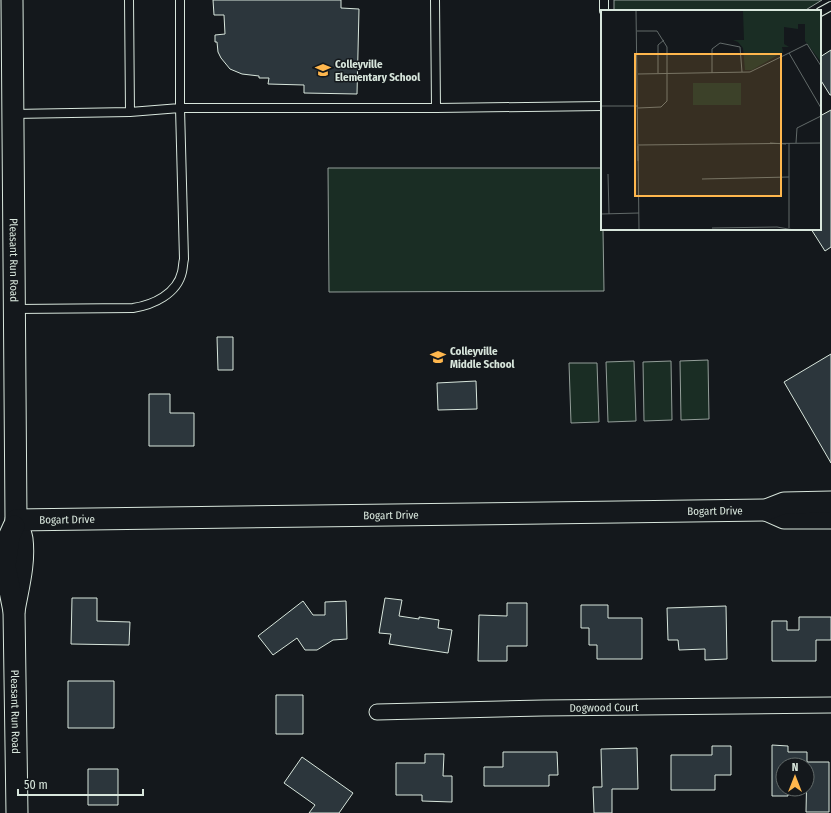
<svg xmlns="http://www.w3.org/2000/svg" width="831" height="813" font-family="'Fira Sans Condensed',sans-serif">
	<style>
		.green { fill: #1a2d24; stroke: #939e99 }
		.building { fill: #2c363c; stroke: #d8e6dc }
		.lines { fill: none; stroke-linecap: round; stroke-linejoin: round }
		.lane-casing { stroke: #d8e6dc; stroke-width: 10 }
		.street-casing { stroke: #d8e6dc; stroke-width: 17 }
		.secondary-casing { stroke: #d8e6dc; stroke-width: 23 }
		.lane { stroke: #14181c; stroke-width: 8 }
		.street { stroke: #14181c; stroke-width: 15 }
		.secondary { stroke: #14181c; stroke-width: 21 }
		.labels { text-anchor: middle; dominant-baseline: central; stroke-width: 3; stroke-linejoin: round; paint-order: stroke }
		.poi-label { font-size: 11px; font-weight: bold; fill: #d8e6dc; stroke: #14181c; text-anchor: start }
		.street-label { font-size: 11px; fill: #d8e6dc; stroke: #14181c }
		.inset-road { fill: none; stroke: #626a69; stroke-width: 1 }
		.view { fill: #ffb74d; fill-opacity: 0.15; stroke: #ffb74d; stroke-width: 2 }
		.inset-edge { fill: none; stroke: #d8e6dc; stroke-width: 2 }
	</style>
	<rect width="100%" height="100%" fill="#14181c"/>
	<!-- green -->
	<path class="green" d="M614,0H822L804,11H614Z
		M328,168H602L604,291L329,292Z
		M708,360L709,419L681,420L680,361Z
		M634,361L636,421L608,422L606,362Z
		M671,361L672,420L644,421L643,362Z
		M569,363H597L599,422L571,423Z"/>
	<!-- building -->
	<path class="building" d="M213,0H341V8L359,9L357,94L304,93V85L268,84L269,78H259V76L242,74L230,69L221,58L218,52L217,42H215V35L225,34L224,15H214Z
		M831,50V95H830L820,79V57Z
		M831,110V247L825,251L811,229H820V116Z
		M217,337H233V370H218Z
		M831,354V463L784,382Z
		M476,381L477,409L438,410L437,383Z
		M149,394H170V413H194V446H149Z
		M72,598H97V621L130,622L129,645L71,644Z
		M385,598L402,600L399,616L419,619V617L439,620L438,628L452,630L448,653L389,644L391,634L379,633Z
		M303,601L313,615H325V602L346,601L347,639L333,640L317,650H305L297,638L273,655L258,636Z
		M507,603H527V646H507V661H478L479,615L507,616Z
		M581,605H608V618H642V659H597V645H589V628H581Z
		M726,606L727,659L705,660V649L679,650L678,640H668L667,608Z
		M799,617H831V640H816V661H772V621H787V630H799Z
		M68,681H114V728H68Z
		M276,695H303V734H276Z
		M772,745L788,746V752H807V762H829V812H806L807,765H783V789H788V796H772Z
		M712,746H731V775H715V790H671V755H712Z
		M637,748L638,789H612V813H594L593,787H602L601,749Z
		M503,752H557L558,775H549V786H484V767H503Z
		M425,754H444L443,776H452V802L422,801V795H396V763H425Z
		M302,757L353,793L339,813H309L315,805L284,783Z
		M88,769H118V805H88Z"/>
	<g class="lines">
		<defs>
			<path id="lane" d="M129,0L130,112
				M435,0L436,108
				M604,0V11
				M820,12L831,6
				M13,114L130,112L180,108H436L602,106
				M16,309L133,308C153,305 177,294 182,272C183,268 183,263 184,259L180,108V0"/>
			<g id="street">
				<path id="s1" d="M377,712L543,708L831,705"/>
			</g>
			<g id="secondary">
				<path id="s2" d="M12,0L16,520C18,526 21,533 22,539C25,563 18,588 14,611"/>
				<path d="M766,510L784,518H831"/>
				<path id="s3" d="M16,520L766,510L784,503L831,502"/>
				<path id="s4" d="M14,526L9,537L5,566L14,611L17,813"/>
			</g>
		</defs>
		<!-- lane casing -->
		<use href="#lane" class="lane-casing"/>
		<!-- street casing -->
		<use href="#street" class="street-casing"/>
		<!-- secondary casing -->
		<use href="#secondary" class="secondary-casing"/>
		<!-- lane -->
		<use href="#lane" class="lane"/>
		<!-- street -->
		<use href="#street" class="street"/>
		<!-- secondary -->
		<use href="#secondary" class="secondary"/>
	</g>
	<!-- icons -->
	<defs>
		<symbol id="school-bare" viewBox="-9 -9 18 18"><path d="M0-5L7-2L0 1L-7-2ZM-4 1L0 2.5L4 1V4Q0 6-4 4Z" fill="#ffb74d" stroke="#14181c" stroke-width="2.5" paint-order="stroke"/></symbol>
	</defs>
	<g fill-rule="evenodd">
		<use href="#school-bare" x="312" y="59" width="22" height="22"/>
		<use href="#school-bare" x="427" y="346" width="22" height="22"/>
	</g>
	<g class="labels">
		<!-- poi labels -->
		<g class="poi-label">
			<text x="335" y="64">Colleyville<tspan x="335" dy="13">Elementary School</tspan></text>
			<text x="450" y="351">Colleyville<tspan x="450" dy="13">Middle School</tspan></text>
		</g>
		<!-- street labels -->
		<g class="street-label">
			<text stroke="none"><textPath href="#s2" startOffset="260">Pleasant Run Road</textPath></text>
			<text stroke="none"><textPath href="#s3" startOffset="699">Bogart Drive</textPath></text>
			<text stroke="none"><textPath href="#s3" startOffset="375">Bogart Drive</textPath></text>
			<text stroke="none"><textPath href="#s3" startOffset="51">Bogart Drive</textPath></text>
			<text stroke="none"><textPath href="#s1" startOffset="227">Dogwood Court</textPath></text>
			<text stroke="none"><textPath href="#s4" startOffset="188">Pleasant Run Road</textPath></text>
		</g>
	</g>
	<!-- overview -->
	<g transform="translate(601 10)">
		<rect width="220" height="220" fill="#14181c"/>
		<path d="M142,1H220V52L204,31V14H197V19L183,17V34L188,37H181L182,42L151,60H144L142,38L137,32L132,30H143ZM92,73H140V95H92Z" fill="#1a2d24"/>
		<path class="inset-road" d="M35,0L37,151M36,21H56L66,37V91L60,97L37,98M220,56L206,34L188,43L220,98M57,63V35L63,30M111,63V39L119,33L139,37L141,62M37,64L149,62L188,43M0,96H37M169,133L185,134M188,133V218M195,133L196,118L220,106M37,135L220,133M37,136L38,220M7,164L8,204M101,169L188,167M0,204L38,203M111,218L176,217L193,220"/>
		<path class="view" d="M34,44H180V186H34Z"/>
		<rect width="220" height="220" class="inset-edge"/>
	</g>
	<!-- north arrow -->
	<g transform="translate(795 777)"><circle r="19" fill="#14181c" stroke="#626a69"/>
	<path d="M0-3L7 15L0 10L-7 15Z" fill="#ffb74d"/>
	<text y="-6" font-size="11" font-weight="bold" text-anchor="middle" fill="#d8e6dc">N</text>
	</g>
	<!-- scale -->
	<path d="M18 789v6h125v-6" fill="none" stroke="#d8e6dc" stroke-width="2"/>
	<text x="24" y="789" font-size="12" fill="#d8e6dc" stroke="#14181c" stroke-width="3" paint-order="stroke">50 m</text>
</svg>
